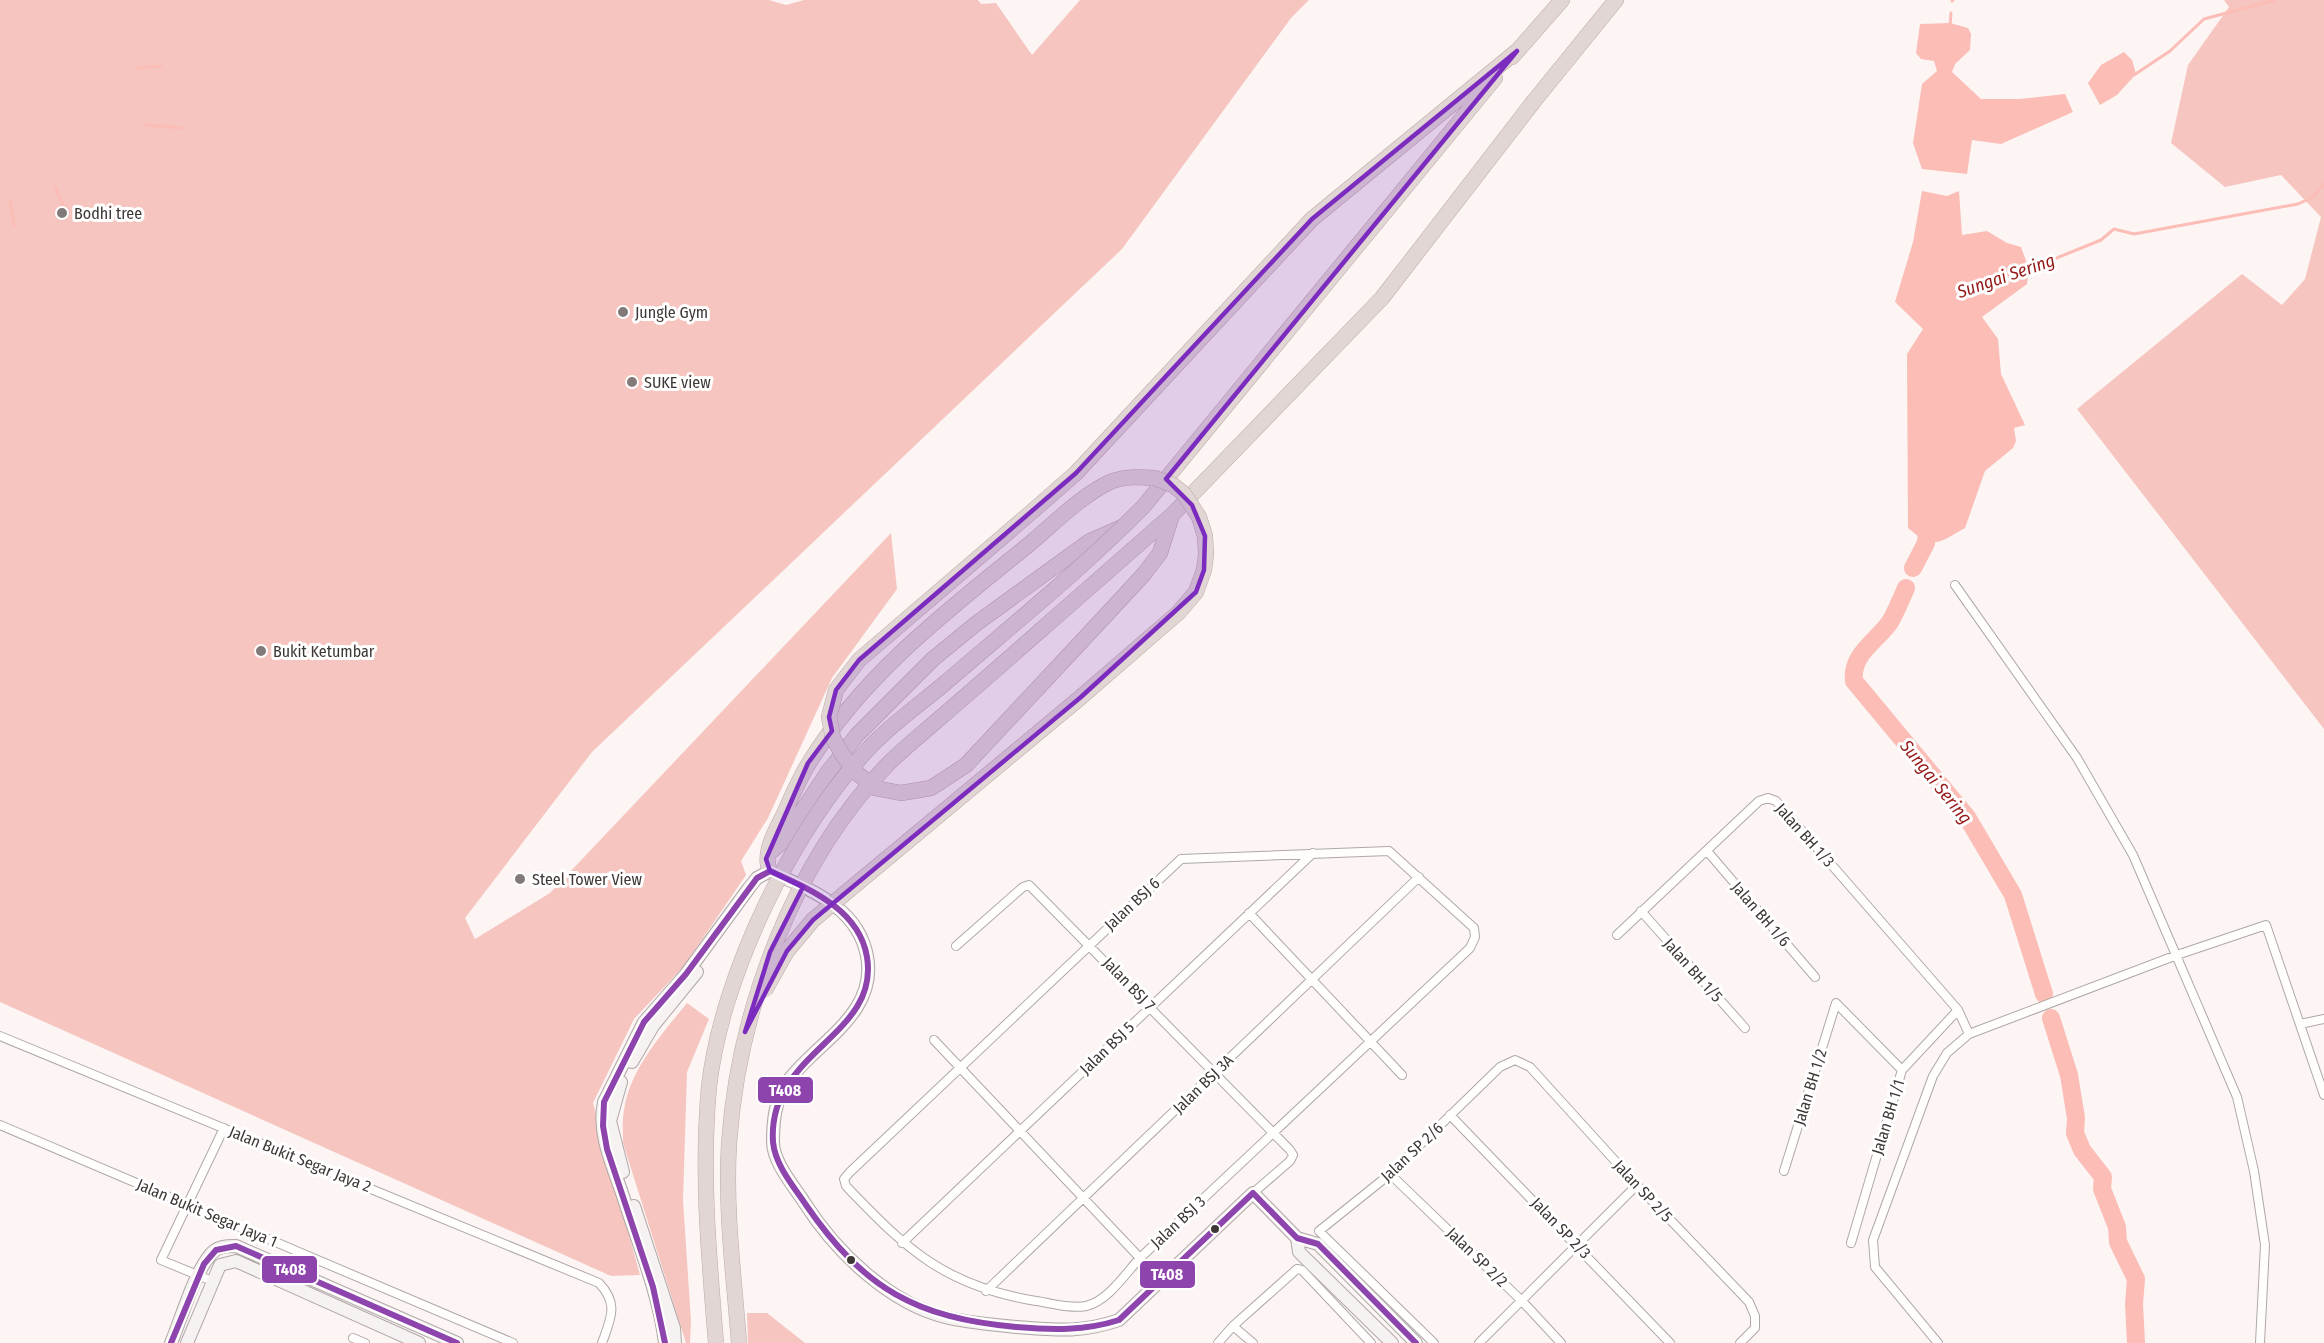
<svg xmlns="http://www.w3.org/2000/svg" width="2324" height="1343" font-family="'Fira Sans Condensed',sans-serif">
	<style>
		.forest { fill: #f6c5bf }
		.water { fill: #fbbdb5 }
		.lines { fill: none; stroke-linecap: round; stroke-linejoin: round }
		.stream { stroke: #fbbdb5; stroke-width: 3 }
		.river { stroke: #fbbdb5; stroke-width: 18 }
		.street-casing { stroke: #afa8a7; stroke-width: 10 }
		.secondary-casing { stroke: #afa8a7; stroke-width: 14 }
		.highway-casing { stroke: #bbaaa9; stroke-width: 16 }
		.street { stroke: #fffefd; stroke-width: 8 }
		.secondary { stroke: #f6f2f1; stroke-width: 12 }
		.highway { stroke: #e2d6d5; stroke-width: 15 }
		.highway-bridge-casing { stroke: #bbaaa9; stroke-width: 16; stroke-linecap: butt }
		.highway-bridge { stroke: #e2d6d5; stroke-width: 15 }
		.bus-1-casing { stroke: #fff; stroke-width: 10 }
		.bus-1 { stroke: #8e44ad; stroke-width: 6 }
		.marked { fill: #7b2cbf; fill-opacity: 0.2; stroke: #7b2cbf; stroke-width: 4.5; stroke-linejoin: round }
		.poi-dot { fill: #817a78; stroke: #fff; stroke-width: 2 }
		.bus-dot { fill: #3f3735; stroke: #fff; stroke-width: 2 }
		.labels { text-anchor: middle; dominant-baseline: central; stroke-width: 6; stroke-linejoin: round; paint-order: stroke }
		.poi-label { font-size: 16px; fill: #3f3735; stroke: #fff; text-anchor: start }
		.street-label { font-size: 16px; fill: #3f3735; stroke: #fff }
		.water-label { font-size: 18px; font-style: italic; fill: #951917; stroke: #fff }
		.line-badge { stroke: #fff; stroke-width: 2 }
		.badge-label { font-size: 16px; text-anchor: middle; font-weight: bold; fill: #fff }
	</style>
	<rect width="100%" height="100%" fill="#fcf5f4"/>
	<!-- forest -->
	<path class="forest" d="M0,0H769L786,5L804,0H978L981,4L996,3L1032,55L1080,0H1309L1291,18L1122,249L592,752L465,918L475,939L550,893L891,533L897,589L832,678L768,818L741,861L746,875L684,966L634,1019L593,1103L640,1275L611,1276L0,1002Z
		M2224,0H2324V729L2077,409L2242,274L2282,305L2305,279L2321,217L2281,175L2225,187L2171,143L2188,65L2229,7Z
		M687,1003L709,1019L687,1072L683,1200L691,1321L690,1343H686L623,1143C623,1132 622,1121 624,1110C630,1069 662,1034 687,1003Z
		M747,1313H767L805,1343H748Z"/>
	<!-- water -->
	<path class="water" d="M1950,23L1968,28L1971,34L1970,50L1955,64L1952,72L1981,99H2020L2065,94L2073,112L2001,144L1972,140L1967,174L1922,169L1913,143L1922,84L1937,71L1934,61L1921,59L1916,53L1920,24Z
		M2124,52L2132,60L2136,74L2117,95L2100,105L2088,83L2101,65Z
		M1922,191L1947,196L1959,191L1962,235L1987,231L2007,243L2021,247L2029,269L2027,284L1982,317L1998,339L2001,374L2025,425L2014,428L2016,441L2013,448L1985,471L1965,528C1938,543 1934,551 1908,528L1907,354L1923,329L1895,302L1913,242Z"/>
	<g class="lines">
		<!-- stream -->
		<path class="stream" d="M1952,1L1953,0
			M1950,26L1951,13
			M137,68L161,66
			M2134,75L2170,51L2204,19L2275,0
			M146,125L183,128
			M56,188L67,215
			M10,200L14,225
			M2027,270L2101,240L2114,229L2134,234L2298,204L2313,197L2324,184"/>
		<!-- river -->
		<path class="river" d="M1913,568L1926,543L1928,520
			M1906,588C1901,599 1896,612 1890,622C1876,642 1851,654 1854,681L1967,817L2013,895L2044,994
			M2051,1018L2069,1075L2076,1118L2075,1133L2082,1150L2103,1177L2102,1189L2117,1227L2118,1242L2136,1279L2134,1304L2136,1343"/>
		<defs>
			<path id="street" d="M1955,585L2077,758L2133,855L2237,1097L2254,1171L2265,1245L2260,1343
				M1389,851L1474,928L1475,937L1470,948L1140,1258C1125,1274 1108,1301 1086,1306C1070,1309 1051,1303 1036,1301C945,1286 907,1250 846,1186L844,1179L850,1172L1181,859Z
				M1707,851L1815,977
				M1641,911L1745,1028
				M1249,913L1402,1075
				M1617,935L1759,801L1768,798L1776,801L1958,1010L1969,1034
				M956,946L1023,887L1029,885L1033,889L1290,1150L1293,1155L1290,1161L1253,1193
				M2300,1024L2324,1019
				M0,1036L599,1283C619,1304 611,1318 602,1343
				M934,1040L1140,1258
				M1450,1115L1670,1343
				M0,1125L513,1343
				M1784,1171L1836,1003L1902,1070
				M1390,1174L1522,1301L1561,1343
				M902,1243L1313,853
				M1851,1243L1902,1070L1958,1010
				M212,1281L161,1260L224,1128
				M986,1291L1419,877
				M1233,1326L1253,1343
				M353,1338L365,1343
				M1218,1343L1233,1326L1297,1269L1302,1270L1371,1343
				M1434,1343L1319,1231L1390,1174L1500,1067L1515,1060L1530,1067L1637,1185L1749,1302L1755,1316V1328L1740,1343
				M1479,1343L1637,1185
				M1938,1343L1875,1267L1873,1240L1933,1076L1947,1053L1969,1034L2177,955L2266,925L2324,1095"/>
			<path id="secondary" d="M773,873C813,891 858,908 867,956C878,1014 817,1042 788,1081C775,1099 773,1121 773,1142C773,1162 793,1185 804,1202C835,1251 890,1305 949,1318C971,1323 995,1325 1017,1327C1056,1330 1082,1333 1119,1320L1253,1193L1297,1238L1318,1244L1416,1343
				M632,1062L653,1026L697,972
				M621,1082L610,1121L623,1172
				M634,1206L674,1328L675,1343
				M1297,1238L1299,1252L1392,1343
				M171,1343C182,1317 193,1276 210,1255C217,1246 227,1246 236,1246L457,1343
				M187,1343L220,1265L236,1261L419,1343
				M665,1343C659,1294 638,1243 623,1196C613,1166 597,1133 604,1102L644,1022L686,974L749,888L757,878L770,871"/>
			<path id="highway" d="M1512,57L1562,0
				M1143,507L1495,78
				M1035,509L1076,473L1312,219L1517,51
				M1108,613L1144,574L1160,553L1172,515
				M1042,629L1172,515L1382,298L1534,101L1616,0
				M769,853L781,843L828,772L857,735L933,659L977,623L1090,541L1122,527
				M770,871C762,855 775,831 783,816C791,798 799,779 809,763C863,675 948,610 1027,546C1051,526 1082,495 1110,482C1124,476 1140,477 1155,478"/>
		</defs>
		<!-- street casing -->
		<use href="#street" class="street-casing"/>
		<!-- secondary casing -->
		<use href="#secondary" class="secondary-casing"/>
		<!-- highway casing -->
		<use href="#highway" class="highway-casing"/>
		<!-- street -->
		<use href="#street" class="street"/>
		<!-- secondary -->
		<use href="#secondary" class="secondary"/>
		<!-- highway -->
		<use href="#highway" class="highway"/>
		<defs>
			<path id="highway-bridge" d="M1035,509L859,660L836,690L829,717L833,738L844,757L858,774L875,788L901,793L931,788L966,765L1108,613
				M765,990L787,951L813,920L1081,697L1178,613L1196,592L1204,570L1206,555L1205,536L1199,517L1184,494L1173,485L1155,478
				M716,1343C709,1258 701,1172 709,1087C721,976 794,826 871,746C893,723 920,704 944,684C1011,626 1081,570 1143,507
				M739,1343C734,1277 725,1210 729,1144C738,1010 794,860 889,763C905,747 923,733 940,718C974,689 1008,659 1042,629"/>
		</defs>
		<!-- highway-bridge casing -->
		<use href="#highway-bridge" class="highway-bridge-casing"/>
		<!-- highway-bridge -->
		<use href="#highway-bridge" class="highway-bridge"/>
		<defs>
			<path id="bus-1" d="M770,871C809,889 859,909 867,957C880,1037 767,1051 773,1142C775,1165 794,1187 806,1205C864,1289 916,1318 1016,1327C1052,1330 1085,1331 1119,1320L1253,1193L1297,1238L1318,1244L1416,1343
				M171,1343L204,1264L216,1250L236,1246L457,1343
				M665,1343L653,1287L607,1149L603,1126L604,1102L644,1022L686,974L757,878L770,871"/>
		</defs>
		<!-- bus-1 casing -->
		<use href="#bus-1" class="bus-1-casing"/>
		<!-- bus-1 -->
		<use href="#bus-1" class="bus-1"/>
	</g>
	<!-- marked area -->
	<path class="marked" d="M1517,51L1166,479L1192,505L1205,536L1204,570L1196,592L1081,697L813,920L787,951L745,1032L770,952L803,887L770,871L766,859L808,763L832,731L829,717L836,690L859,660L1076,473L1312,219Z"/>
	<!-- markers -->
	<g class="poi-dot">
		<circle cx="62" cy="213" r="6"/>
		<circle cx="623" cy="312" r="6"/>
		<circle cx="632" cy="382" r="6"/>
		<circle cx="261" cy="651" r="6"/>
		<circle cx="520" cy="879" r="6"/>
	</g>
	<g class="bus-dot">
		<circle cx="1215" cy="1229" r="5"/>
		<circle cx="851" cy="1260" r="5"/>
	</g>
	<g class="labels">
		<!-- poi labels -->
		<g class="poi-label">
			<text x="74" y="213">Bodhi tree</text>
			<text x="635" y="312">Jungle Gym</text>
			<text x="644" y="382">SUKE view</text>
			<text x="273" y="651">Bukit Ketumbar</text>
			<text x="532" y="879">Steel Tower View</text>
		</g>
		<!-- street labels -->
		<g class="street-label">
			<text transform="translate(1805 835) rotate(48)">Jalan BH 1/3</text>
			<text transform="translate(1132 904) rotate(-43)">Jalan BSJ 6</text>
			<text transform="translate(1761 914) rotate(49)">Jalan BH 1/6</text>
			<text transform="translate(1693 970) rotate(48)">Jalan BH 1/5</text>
			<text transform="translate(1129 984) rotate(46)">Jalan BSJ 7</text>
			<text transform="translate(1107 1048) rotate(-44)">Jalan BSJ 5</text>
			<text transform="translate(1203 1084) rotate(-44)">Jalan BSJ 3A</text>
			<text transform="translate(1810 1087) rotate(-73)">Jalan BH 1/2</text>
			<text transform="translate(1888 1117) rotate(-73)">Jalan BH 1/1</text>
			<text transform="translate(1412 1152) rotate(-43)">Jalan SP 2/6</text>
			<text transform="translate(300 1159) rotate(22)">Jalan Bukit Segar Jaya 2</text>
			<text transform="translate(1643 1191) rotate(47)">Jalan SP 2/5</text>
			<text transform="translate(207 1213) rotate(23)">Jalan Bukit Segar Jaya 1</text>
			<text transform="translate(1178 1222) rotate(-43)">Jalan BSJ 3</text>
			<text transform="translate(1561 1228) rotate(46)">Jalan SP 2/3</text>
			<text transform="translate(1477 1257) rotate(44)">Jalan SP 2/2</text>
		</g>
		<!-- water labels -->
		<g class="water-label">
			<text transform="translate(2006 276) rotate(-19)">Sungai Sering</text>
			<text transform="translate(1936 782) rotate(51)">Sungai Sering</text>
		</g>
	</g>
	<g class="line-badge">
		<rect x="757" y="1076" width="57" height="28" rx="6" fill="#8e44ad"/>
		<rect x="261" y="1255" width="57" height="29" rx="6" fill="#8e44ad"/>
		<rect x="1139" y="1260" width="57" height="29" rx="6" fill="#8e44ad"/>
	</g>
	<g class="badge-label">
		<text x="785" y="1096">T408</text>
		<text x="290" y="1275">T408</text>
		<text x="1167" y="1280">T408</text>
	</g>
</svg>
